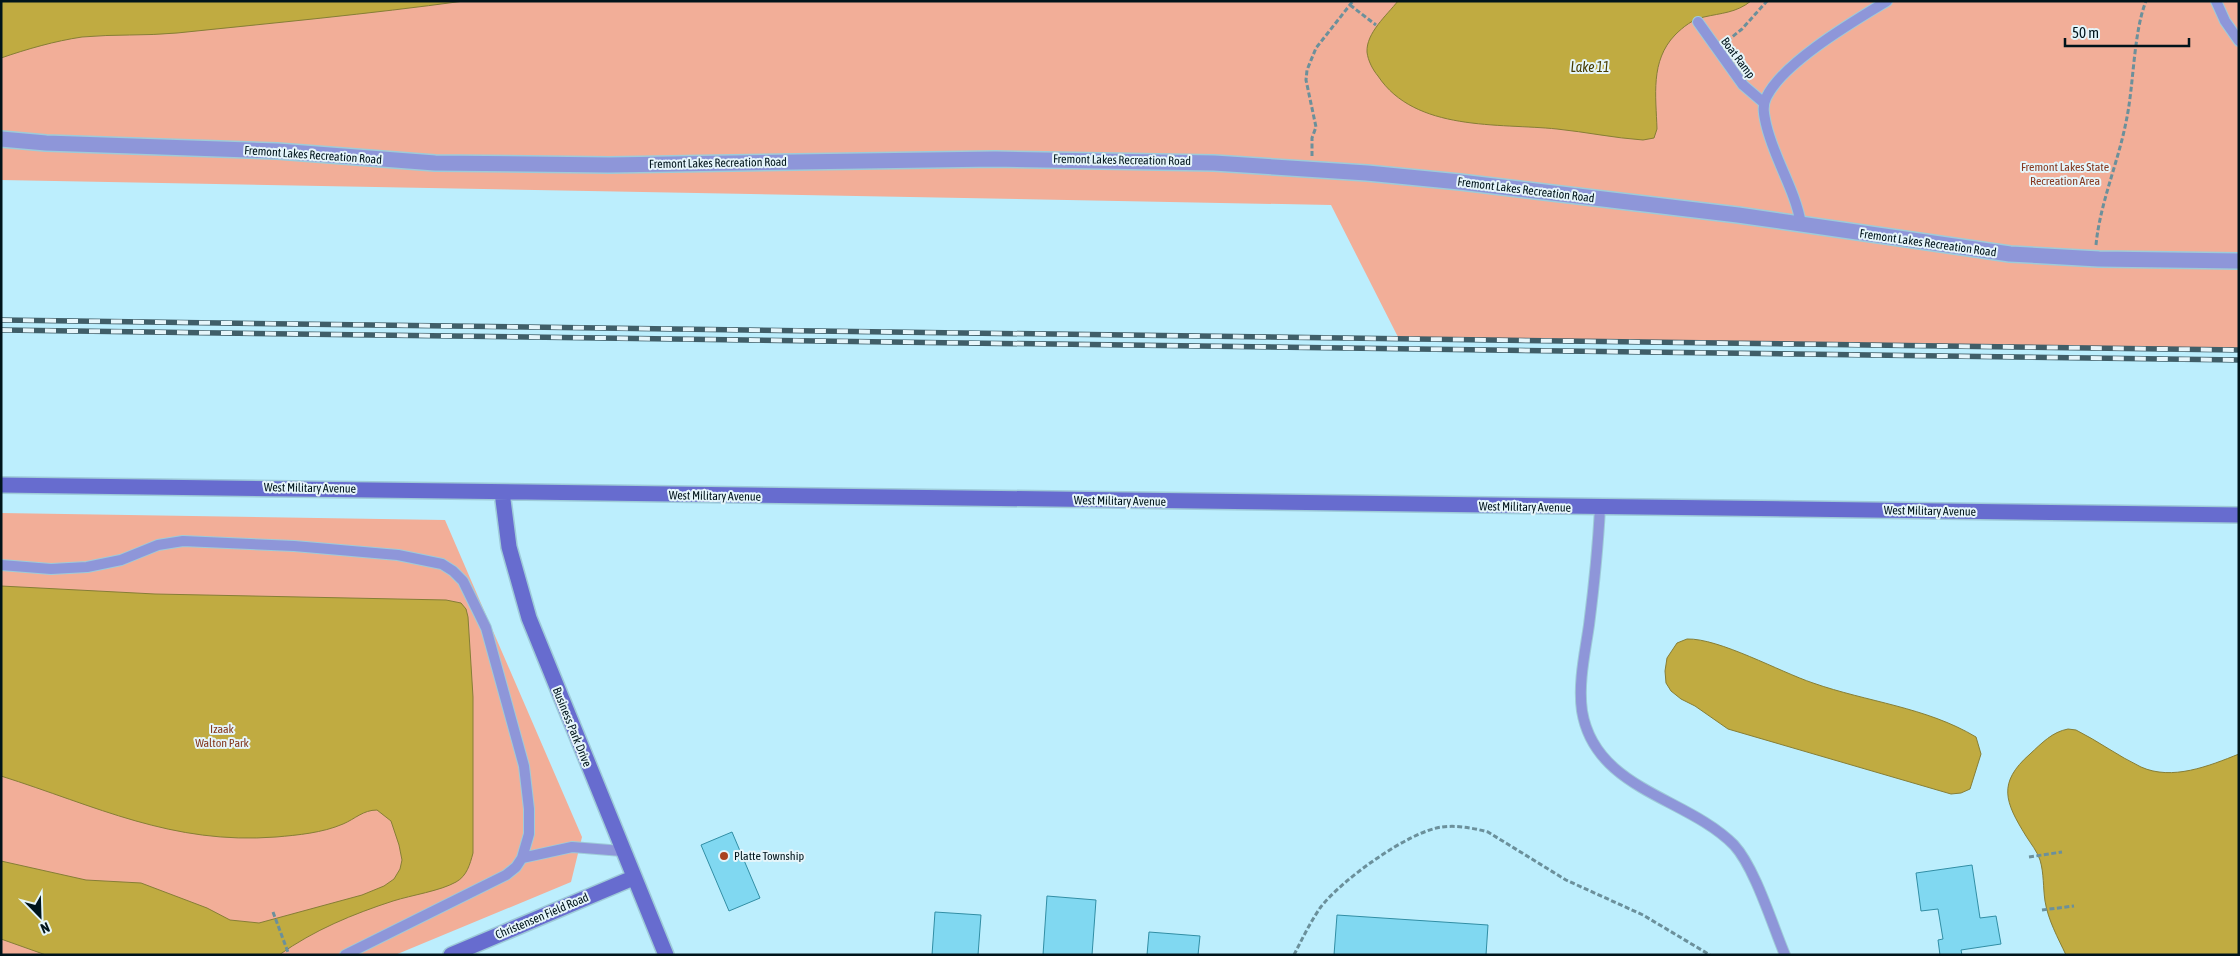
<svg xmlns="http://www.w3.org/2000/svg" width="2240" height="956" font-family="'Asap Condensed',sans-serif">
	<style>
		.green { fill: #f2ae98 }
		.water { fill: #c0ab41; stroke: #867e36 }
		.building { fill: #80d8f1; stroke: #318ea5 }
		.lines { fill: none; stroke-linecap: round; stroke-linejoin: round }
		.lane-casing { stroke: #9ecbd9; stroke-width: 12 }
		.street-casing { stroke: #9ecbd9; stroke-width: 18 }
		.secondary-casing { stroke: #9ecbd9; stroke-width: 18 }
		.path { stroke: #6b909b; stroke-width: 3; stroke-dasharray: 5 2.5; stroke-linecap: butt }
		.lane { stroke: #8e96d9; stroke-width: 10 }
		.street { stroke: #8e96d9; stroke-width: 15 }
		.secondary { stroke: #676ccf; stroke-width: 15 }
		.rail-casing { stroke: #405e68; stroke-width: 5.5 }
		.rail { stroke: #e5f5fa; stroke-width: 4; stroke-dasharray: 11; stroke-linecap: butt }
		.poi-dot { fill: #aa431f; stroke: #e5f5fa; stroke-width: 2 }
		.labels { text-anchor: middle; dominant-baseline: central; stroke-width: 4; stroke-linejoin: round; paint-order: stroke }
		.street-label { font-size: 12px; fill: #00141b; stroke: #e5f5fa }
		.park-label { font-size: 12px; fill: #85381f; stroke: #e5f5fa }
		.poi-label { font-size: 12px; fill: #00141b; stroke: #e5f5fa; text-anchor: start }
		.water-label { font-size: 14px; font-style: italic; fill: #463b00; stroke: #e5f5fa }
	</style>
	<rect width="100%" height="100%" fill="#bceefd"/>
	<!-- green -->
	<path class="green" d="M1,1H2239V350L1399,339L1331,205L1,180Z
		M1,513L445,520L582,837L571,882L395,955H1Z"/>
	<!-- water -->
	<path class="water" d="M1,1H464C369,14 273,23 177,33C145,36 114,34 82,37C55,41 27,49 1,58Z
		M1398,1H1751C1736,13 1721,13 1704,17C1693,19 1683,27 1675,35C1650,61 1656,96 1657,129L1654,138L1643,140C1614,138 1586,132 1557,129C1499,123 1415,132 1378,76C1373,70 1368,61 1367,52C1366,33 1387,15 1398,1Z
		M1,586L155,594L446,600L461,603L466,609L468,617L473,697V853C470,864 467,876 456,882C440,891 412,895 393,901C353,914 314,930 279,955H46L1,939V861L86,880L141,883L207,908L230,920L259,923L362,895L384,886L394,879L400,869L402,860L399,845L391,821L377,810C363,810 355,819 343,824C322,833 298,835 276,837C172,845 96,806 1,776Z
		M1687,639C1719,638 1780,672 1813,683C1867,702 1926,707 1976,737L1981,754L1970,789L1961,793L1951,794L1728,729L1695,706L1681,699L1671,691L1666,683L1665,671L1667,658L1677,643Z
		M2068,729L2076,730C2098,741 2118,756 2141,767C2172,781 2209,766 2239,754V955H2066C2058,938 2048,920 2045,901C2043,888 2044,873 2040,860C2037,851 2031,844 2026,836C2005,802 1997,783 2030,754C2042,743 2052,732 2068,729Z"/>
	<!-- building -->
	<path class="building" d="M732,832L760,898L729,911L701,845Z
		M1972,865L1980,918L1996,916L2001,944L1961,950L1962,955H1940L1938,940L1943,939L1938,909L1921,911L1916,873Z
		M1047,896L1096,900L1092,955H1043Z
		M935,912L981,915L978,955H932Z
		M1337,915L1488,925L1486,955H1334Z
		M1149,932L1200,936L1198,955H1147Z"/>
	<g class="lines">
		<defs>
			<path id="lane" d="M2216,1L2225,21L2239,41
				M1698,22L1743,85L1764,103
				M1801,224C1795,189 1774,159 1766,124C1764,115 1762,106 1766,98C1782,63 1854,21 1887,1
				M1600,508C1598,547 1594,586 1589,625C1585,653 1578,683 1582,711C1595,790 1687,797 1734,845C1755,868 1772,924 1785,955
				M1,565L51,569L87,567L121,560L158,545L183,541L294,546L398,555L442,564L453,571L463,581L486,628L524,766L529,809V834L522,858L516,867L506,875L345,955
				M522,858L572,847L622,851"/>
			<path id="street" d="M1,139L46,143L277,151L435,163L609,165L995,159L1214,163L1367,173L1460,182L1738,215L2010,254L2099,259L2239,261"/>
			<path id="secondary" d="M1,485L2239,515
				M502,492L509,547L529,618L666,955
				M451,955L633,878"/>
		</defs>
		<!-- lane casing -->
		<use href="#lane" class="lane-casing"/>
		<!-- street casing -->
		<use href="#street" class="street-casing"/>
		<!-- secondary casing -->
		<use href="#secondary" class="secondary-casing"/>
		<!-- path -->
		<path class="path" d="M1350,5L1376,25
			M1727,41L1742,29L1767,1
			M1312,156V138L1316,127L1306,80L1307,70L1316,48L1353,1
			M2096,245C2100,203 2118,163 2126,122C2134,86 2133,34 2146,1
			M2029,857L2062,852
			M2042,910L2074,906
			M273,912L289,955
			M1294,955C1302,939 1310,923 1320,908C1340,881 1409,831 1442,827C1457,825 1473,828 1488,832L1566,880L1643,915L1710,955"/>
		<!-- lane -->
		<use href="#lane" class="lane"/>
		<!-- street -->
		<use href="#street" class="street"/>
		<!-- secondary -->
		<use href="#secondary" class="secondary"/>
		<defs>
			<path id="rail" d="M1,320L2239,350
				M1,330L2239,360"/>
		</defs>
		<!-- rail casing -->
		<use href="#rail" class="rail-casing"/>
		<!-- rail -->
		<use href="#rail" class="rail"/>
	</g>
	<!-- markers -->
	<circle class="poi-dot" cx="724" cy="856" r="5"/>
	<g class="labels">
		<!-- street labels -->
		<g class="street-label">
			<text transform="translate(1738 58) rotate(53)">Boat Ramp</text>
			<text transform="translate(313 155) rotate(4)">Fremont Lakes Recreation Road</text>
			<text transform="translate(1122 160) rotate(1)">Fremont Lakes Recreation Road</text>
			<text transform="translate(718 163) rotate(-1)">Fremont Lakes Recreation Road</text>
			<text transform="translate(1526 190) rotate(7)">Fremont Lakes Recreation Road</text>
			<text transform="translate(1928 243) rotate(8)">Fremont Lakes Recreation Road</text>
			<text transform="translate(310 488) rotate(1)">West Military Avenue</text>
			<text transform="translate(715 496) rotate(1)">West Military Avenue</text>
			<text transform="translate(1120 501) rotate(1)">West Military Avenue</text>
			<text transform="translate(1525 507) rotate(1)">West Military Avenue</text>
			<text transform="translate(1930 511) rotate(1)">West Military Avenue</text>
			<text transform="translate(572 727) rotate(68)">Business Park Drive</text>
			<text transform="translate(542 916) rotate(-23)">Christensen Field Road</text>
		</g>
		<!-- park labels -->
		<g class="park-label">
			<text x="2065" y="167">Fremont Lakes State<tspan x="2065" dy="14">Recreation Area</tspan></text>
			<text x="222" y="729">Izaak<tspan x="222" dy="14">Walton Park</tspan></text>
		</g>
		<!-- poi labels -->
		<g class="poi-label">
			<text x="734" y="856">Platte Township</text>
		</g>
		<!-- water labels -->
		<g class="water-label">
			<text x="1590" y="67">Lake 11</text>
		</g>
	</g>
	<!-- border -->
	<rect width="2240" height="956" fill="none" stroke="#00141b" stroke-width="5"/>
	<!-- north arrow -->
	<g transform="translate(40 916) rotate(157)" stroke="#e5f5fa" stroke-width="4" paint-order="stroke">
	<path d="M0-4L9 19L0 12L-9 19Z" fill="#00141b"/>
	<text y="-8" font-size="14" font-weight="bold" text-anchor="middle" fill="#00141b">N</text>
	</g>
	<!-- scale -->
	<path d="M2065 38v8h124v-8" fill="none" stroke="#00141b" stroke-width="2.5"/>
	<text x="2072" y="38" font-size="15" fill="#00141b" stroke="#e5f5fa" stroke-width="4" paint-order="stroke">50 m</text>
</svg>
